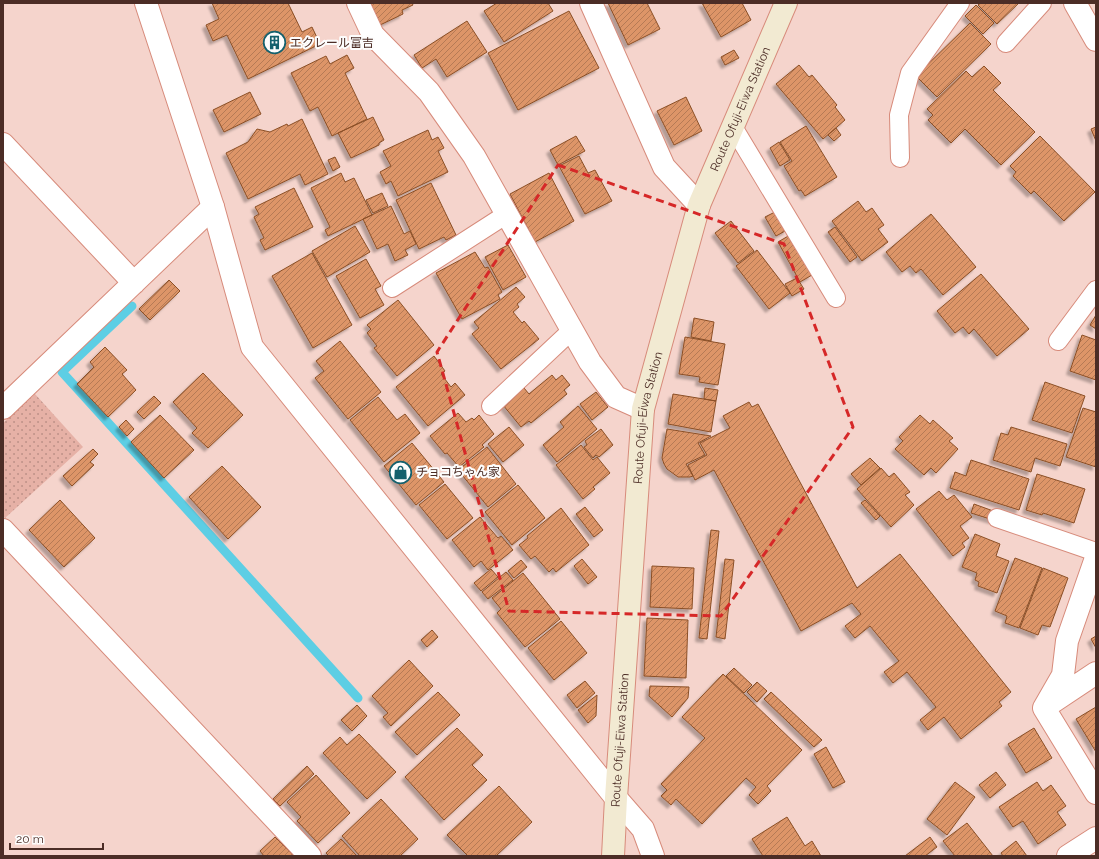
<svg xmlns="http://www.w3.org/2000/svg" width="1099" height="859" font-family="Raleway,'Noto Sans JP',sans-serif">
	<style>
		.grass { fill: url(#grass-dots) }
		.lines { fill: none; stroke-linecap: round; stroke-linejoin: round }
		.stream { stroke: #5dcee4; stroke-width: 9 }
		.building { fill: url(#building-hatch); stroke: #8b4f26; filter: url(#shadow) }
		.service-casing { stroke: #d78b7b; stroke-width: 20 }
		.minor-casing { stroke: #d78b7b; stroke-width: 24 }
		.tertiary-casing { stroke: #d78b7b; stroke-width: 24 }
		.secondary-casing { stroke: #d78b7b; stroke-width: 24 }
		.service { stroke: #fff; stroke-width: 18 }
		.minor { stroke: #fff; stroke-width: 22 }
		.tertiary { stroke: #fff; stroke-width: 22 }
		.secondary { stroke: #f2ead2; stroke-width: 22 }
		.marked { fill: none; stroke: #d62828; stroke-width: 3; stroke-dasharray: 8 5; stroke-linejoin: round }
		.labels { text-anchor: middle; dominant-baseline: central; stroke-width: 4; stroke-linejoin: round; paint-order: stroke }
		.poi-label { font-size: 12px; fill: #4c2d26; stroke: #fdfdfd; text-anchor: start }
		.street-label { font-size: 12px; fill: #4c2d26; stroke: #fdfdfd }
	</style>
	<defs>
		<pattern id="grass-dots" width="8" height="8" patternUnits="userSpaceOnUse"><rect width="8" height="8" fill="#e6b1a6"/><path d="M2 2h.1M6 6h.1" fill="none" stroke="#bd9087" stroke-width="1.8" stroke-linecap="round"/></pattern>
		<pattern id="building-hatch" width="6" height="6" patternUnits="userSpaceOnUse"><rect width="6" height="6" fill="#dd9568"/><path d="M-1 1l2-2M0 6l6-6M5 7l2-2" fill="none" stroke="#b57a55"/></pattern>
		<filter id="shadow"><feDropShadow dx="-3.5" dy="3.5" stdDeviation="1" flood-color="#0004"/></filter>
	</defs>
	<rect width="100%" height="100%" fill="#f5d4cc"/>
	<!-- grass -->
	<path class="grass" d="M35,394L83,447L5,518L3,516V423Z"/>
	<g class="lines">
		<!-- stream -->
		<path class="stream" d="M132,306L62,372L358,698"/>
	</g>
	<!-- building -->
	<path class="building" d="M212,3H288L302,32L312,27L320,44L248,79L227,35L213,41L206,25L219,19Z
		M369,3H412L413,5L402,10L403,14L380,25Z
		M497,3H548L553,11L504,42L484,11Z
		M608,3H647L660,29L628,45Z
		M702,3H742L751,20L721,37Z
		M980,3H1019L997,24L978,5Z
		M976,5L994,23L983,34L965,16Z
		M569,11L599,68L518,110L488,53Z
		M467,21L487,52L447,77L436,59L422,68L414,55Z
		M970,23L991,44L937,97L916,76Z
		M734,50L739,58L725,65L721,57Z
		M347,55L354,68L345,73L367,119L332,136L318,107L310,111L291,73L326,56L330,64Z
		M799,65L809,77L812,75L837,105L835,107L845,120L823,139L776,84Z
		M984,66L1001,83L993,90L1035,132L1001,165L965,129L951,143L928,120L933,115L927,109L966,71L972,77Z
		M250,92L261,114L224,132L213,110Z
		M686,97L702,131L674,145L657,111Z
		M373,117L384,140L379,143V145L351,158L338,133Z
		M302,119L328,174L305,185L300,174L248,199L226,153L248,142L257,129L270,132L287,124L288,126Z
		M806,126L837,177L805,196L801,190L799,191L784,166L792,161L780,142Z
		M1096,127V141L1091,129Z
		M836,128L841,135L834,141L828,135Z
		M428,130L432,140L438,137L444,148L438,151L448,172L398,196L391,181L386,184L380,172L391,166L383,151Z
		M576,136L585,151L558,165L550,150Z
		M1040,136L1095,192L1064,221L1034,191L1031,194L1013,176L1016,172L1010,166Z
		M779,142L790,160L780,166L770,148Z
		M579,156L588,173L595,170L612,201L585,214L559,166Z
		M335,157L340,167L333,171L328,160Z
		M341,173L345,182L354,178L372,215L328,236L325,230L330,227L311,188Z
		M549,173L574,221L535,242L510,194Z
		M431,183L456,235L446,240L444,237L419,249L396,200Z
		M294,188L313,227L265,250L260,240L264,238L254,217L259,214L255,207Z
		M382,193L388,206L373,213L366,200Z
		M858,201L866,212L872,208L884,225L878,229L888,242L862,261L832,221Z
		M391,206L404,234L410,231L416,244L405,250L408,255L395,261L388,244L377,249L363,219Z
		M777,211L787,230L776,236L765,217Z
		M931,214L976,267L943,295L921,269L916,273L910,266L902,272L886,252Z
		M731,221L754,251L738,263L715,233Z
		M355,226L370,252L327,277L312,251Z
		M835,227L857,257L850,262L828,232Z
		M790,235L812,275L800,282L778,242Z
		M508,245L526,277L503,290L485,257Z
		M757,250L790,293L769,309L736,266Z
		M475,252L485,268L488,267L502,292L498,295L500,299L462,319L436,273Z
		M312,253L352,325L313,348L272,276Z
		M366,259L381,286L375,289L384,305L360,318L336,276Z
		M981,274L1029,329L997,356L974,329L969,334L963,327L955,333L937,311Z
		M797,278L804,289L792,296L785,284Z
		M169,280L180,291L150,320L139,309Z
		M516,287L525,297L517,304L519,307L513,312L522,323L524,321L539,339L501,369L472,334L479,328L474,322Z
		M398,300L434,345L397,376L374,348L377,346L367,333L371,329L367,325Z
		M1096,315V329L1090,325Z
		M694,318L714,322L711,341L691,337Z
		M1082,335L1096,340V380L1070,371Z
		M685,337L725,344L718,385L699,382L700,377L679,374Z
		M340,341L381,392L348,419L315,378L324,371L316,361Z
		M105,347L127,370L122,374L136,390L108,417L77,384L94,367L90,362Z
		M434,356L445,371L441,374L451,387L455,383L465,395L428,426L396,387Z
		M203,373L243,415L208,448L192,433L197,428L173,402Z
		M552,375L556,380L562,375L570,385L564,390L567,394L531,423L529,421L521,427L503,405L524,388L529,394Z
		M1045,382L1085,396L1072,433L1032,420Z
		M705,388L718,390L716,401L704,399Z
		M596,392L608,407L592,420L580,404Z
		M673,394L716,401L711,432L668,424Z
		M154,396L161,403L144,419L137,412Z
		M378,397L397,420L405,414L420,433L384,462L350,420Z
		M749,402L752,407L758,404L857,588L900,554L1011,692L999,702L1002,706L961,739L944,717L928,730L920,720L936,707L907,672L893,683L884,672L899,661L870,626L855,638L845,626L861,614L852,603L801,631L714,470L695,480L688,465L707,455L700,443L730,428L723,416Z
		M578,406L597,429L557,462L543,445L564,427L560,422Z
		M1083,408L1096,412V467L1066,457Z
		M458,413L466,422L472,418L474,420L479,415L494,434L482,445L484,447L459,467L447,453L445,454L430,436Z
		M160,415L194,450L164,478L131,442Z
		M920,415L930,424L933,420L953,438L949,441L958,449L936,473L931,468L924,475L895,449L903,441L899,437Z
		M126,420L134,429L127,436L119,427Z
		M509,427L524,445L503,462L488,444Z
		M1011,427L1067,444L1060,466L1035,458L1031,472L993,460L1001,433L1008,435Z
		M601,429L613,445L599,457L596,455L593,458L584,447L587,445L585,441Z
		M667,429L711,436L698,443L705,455L686,464L693,476L690,477H678L667,469L664,464L662,458Z
		M412,443L444,482L416,505L384,466Z
		M581,445L593,460L597,457L610,473L593,487L595,489L583,499L556,465Z
		M487,447L516,484L488,507L458,470Z
		M93,449L98,454L90,462L94,465L72,486L63,476Z
		M870,458L880,468L861,485L851,474Z
		M971,460L1029,479L1019,510L950,488L955,472L966,476Z
		M222,466L261,507L228,539L189,497Z
		M881,468L889,477L894,473L910,492L905,495L914,505L891,527L857,489Z
		M1037,474L1085,489L1074,523L1043,513L1042,515L1026,510Z
		M445,484L473,518L447,539L419,505Z
		M518,485L545,518L512,545L485,512Z
		M939,491L947,500L954,495L972,517L960,526L969,538L962,543L965,547L953,556L916,509Z
		M60,500L95,538L64,567L29,530Z
		M865,500L880,516L876,520L861,503Z
		M974,504L996,512L993,520L971,513Z
		M585,507L603,530L594,537L576,514Z
		M561,508L589,545L556,572L553,568L549,572L535,556L531,559L519,545L528,538L527,536Z
		M480,517L498,538L501,536L513,550L488,570L481,561L474,567L452,540Z
		M711,530L719,531L707,639L699,638Z
		M975,534L1000,544L996,556L1009,561L997,593L978,586L979,582L975,580L977,573L962,567Z
		M1015,558L1042,568L1019,628L1005,623L1007,616L995,611Z
		M582,559L597,577L588,584L574,566Z
		M725,559L734,560L725,639L716,637Z
		M521,560L527,567L514,578L508,571Z
		M652,566L694,568L692,609L650,607Z
		M1043,568L1068,578L1050,627L1042,625L1038,635L1020,628Z
		M491,569L498,577L481,591L474,583Z
		M506,572L513,580L488,599L482,592Z
		M523,573L560,619L525,647L497,613L501,609L492,598Z
		M647,618L688,620L686,678L644,676Z
		M561,621L587,653L554,680L528,648Z
		M432,630L438,637L427,647L421,640Z
		M1096,636V648L1091,639Z
		M409,660L433,686L391,726L383,717L388,713L372,696Z
		M734,668L752,685L744,693L726,676Z
		M723,674L802,750L767,786L771,791L758,804L749,795L756,787L746,778L702,824L676,799L671,805L661,796L667,790L661,784L705,738L682,717Z
		M585,681L595,693L577,708L567,695Z
		M757,682L767,691L757,702L747,692Z
		M650,686L689,687L688,698L672,717L649,696Z
		M438,692L460,715L417,755L395,732Z
		M771,692L822,740L814,747L764,699Z
		M597,695L596,716L588,723L578,710Z
		M357,705L367,716L352,731L341,720Z
		M1096,707V752L1076,719Z
		M457,728L483,755L472,765L487,780L444,820L405,777Z
		M1034,728L1052,758L1026,773L1008,744Z
		M359,734L396,772L367,799L323,753L340,737L347,745Z
		M826,747L845,782L833,788L814,754Z
		M307,766L314,774L280,806L273,799Z
		M996,772L1006,785L990,798L979,785Z
		M316,775L350,813L318,843L297,821L301,817L287,802Z
		M955,782L975,797L947,835L927,819Z
		M1037,782L1043,791L1051,785L1066,806L1057,812L1066,825L1038,844L1023,821L1013,827L999,807Z
		M499,786L532,822L496,856H468L447,835Z
		M381,799L418,839L400,856H360L342,836Z
		M787,817L805,846L812,841L821,856H763L752,839Z
		M967,823L993,856H955L943,841Z
		M275,837L294,856H264L260,851Z
		M930,837L937,847L925,856H905Z
		M341,839L357,856H329L326,853Z
		M1016,841L1027,856H1003L1001,853Z"/>
	<g class="lines">
		<defs>
			<path id="service" d="M1006,43L1042,3
				M733,127L836,298
				M900,158L899,115L910,73L960,3
				M392,288L507,214
				M1058,341L1096,290
				M491,406L572,330
				M997,518L1096,552"/>
			<path id="minor" d="M358,3L373,35L429,92L474,156L590,362L616,397L643,409
				M591,3L664,167L699,205
				M1075,3L1096,40
				M3,144L134,283
				M3,408L213,207
				M3,530L310,856
				M1048,705L1096,673
				M1044,708L1063,675L1067,641L1096,558
				M1044,708L1096,793
				M616,798L643,829L653,856
				M1068,856L1096,838"/>
			<path id="tertiary" d="M146,3L213,207L252,347L616,798"/>
			<g id="secondary">
				<path id="s1" d="M613,856L616,798L643,409L699,205L786,3"/>
			</g>
		</defs>
		<!-- service casing -->
		<use href="#service" class="service-casing"/>
		<!-- minor casing -->
		<use href="#minor" class="minor-casing"/>
		<!-- tertiary casing -->
		<use href="#tertiary" class="tertiary-casing"/>
		<!-- secondary casing -->
		<use href="#secondary" class="secondary-casing"/>
		<!-- service -->
		<use href="#service" class="service"/>
		<!-- minor -->
		<use href="#minor" class="minor"/>
		<!-- tertiary -->
		<use href="#tertiary" class="tertiary"/>
		<!-- secondary -->
		<use href="#secondary" class="secondary"/>
	</g>
	<!-- marked area -->
	<path class="marked" d="M558,165L784,244L853,427L721,616L509,611L437,352Z"/>
	<!-- icons -->
	<defs>
		<symbol id="building-ring" viewBox="-11 -11 22 22"><circle r="9.5" fill="#fdfdfd" stroke="#14606d" stroke-width="1.5"/><path d="M-4-6H4V6H1V3H-1V6H-4ZM-2.5-4.3h1.7v1.8h-1.7ZM.8-4.3h1.7v1.8H.8ZM-2.5-1h1.7V.8h-1.7ZM.8-1h1.7V.8H.8Z" fill="#14606d"/></symbol>
		<symbol id="shop-ring" viewBox="-11 -11 22 22"><circle r="9.5" fill="#fdfdfd" stroke="#14606d" stroke-width="1.5"/><path d="M-5-2.5h2.3a2.7 3.5 0 0 1 5.4 0H5L5.5 6h-11ZM-1.5-2.5h3a1.5 2.3 0 0 0-3 0Z" fill="#14606d"/></symbol>
	</defs>
	<g fill-rule="evenodd">
		<use href="#building-ring" x="262" y="30" width="25" height="25"/>
		<use href="#shop-ring" x="388" y="460" width="25" height="25"/>
	</g>
	<g class="labels">
		<!-- poi labels -->
		<g class="poi-label">
			<text x="290" y="43">エクレール富吉</text>
			<text x="416" y="472">チョコちゃん家</text>
		</g>
		<!-- street labels -->
		<g class="street-label">
			<text stroke="none"><textPath href="#s1" startOffset="764">Route Ofuji-Eiwa Station</textPath></text>
			<text stroke="none"><textPath href="#s1" startOffset="440">Route Ofuji-Eiwa Station</textPath></text>
			<text stroke="none"><textPath href="#s1" startOffset="116">Route Ofuji-Eiwa Station</textPath></text>
		</g>
	</g>
	<!-- border -->
	<rect width="1099" height="859" fill="none" stroke="#4c2d26" stroke-width="8"/>
	<!-- scale -->
	<path d="M10 843v6h93v-6" fill="none" stroke="#4c2d26" stroke-width="2"/>
	<text x="16" y="843" font-size="12" fill="#4c2d26" stroke="#fdfdfd" stroke-width="3" paint-order="stroke">20 m</text>
</svg>
